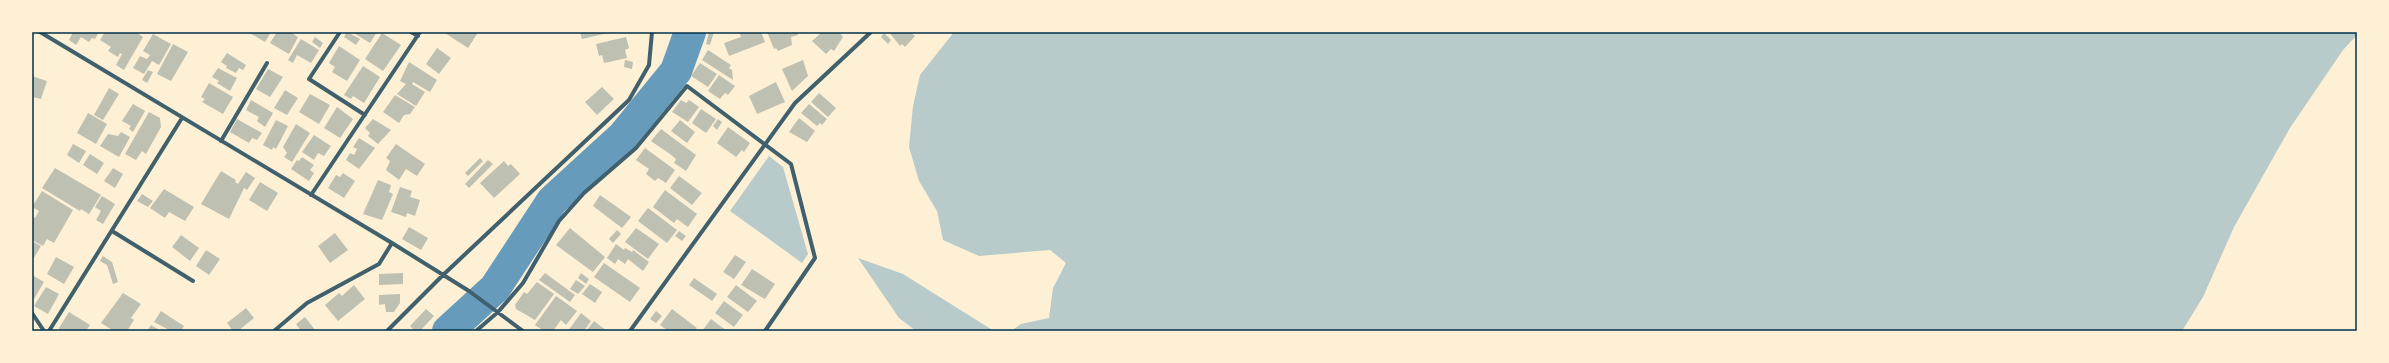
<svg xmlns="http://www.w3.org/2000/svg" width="2389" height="363" font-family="'Titillium Web',sans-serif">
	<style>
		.green { fill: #b9caca }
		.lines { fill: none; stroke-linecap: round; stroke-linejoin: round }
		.river { stroke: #669bbc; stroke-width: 32 }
		.building { fill: #bec0b2 }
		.minor { stroke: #3f606c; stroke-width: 4 }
		.neatline { fill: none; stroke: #003049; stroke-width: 1.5 }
	</style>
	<rect width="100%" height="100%" fill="#fdf0d5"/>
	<!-- green -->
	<path class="green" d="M954,32H2357V35L2343,50L2290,128L2234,227L2203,297L2182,331H1011L1021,324L1049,318L1053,288L1066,263L1050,250L979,256L943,240L937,211L919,181L909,147L913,106L920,75Z
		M769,156L783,167L808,254L802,263L730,211Z
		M858,258L903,274L994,331H916L899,318Z"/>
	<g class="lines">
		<!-- river -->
		<path class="river" d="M448,331L495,288L552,201L623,136L676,71L690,32"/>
	</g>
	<!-- building -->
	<path class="building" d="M73,32H99L95,39L92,38L89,42L81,37L76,45L69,40Z
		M105,32H136L143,37L124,70L116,65L122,54L120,53L118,57L108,51L111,47L100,40Z
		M248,32H271L265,42Z
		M277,32H290L298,37L289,54L270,43Z
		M347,32L360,39L356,45L344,37Z
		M352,32H377L370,43Z
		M446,32H475L477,34L468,48L445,33Z
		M580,32H607L608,33L582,39Z
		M709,32H714L710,45L706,44Z
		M739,32H761L765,42L729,56L724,43L741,37Z
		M767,32H797L798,35L791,37L792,45L778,51L776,48L774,49Z
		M822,32H839L843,37L834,51L831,49L826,54L812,41Z
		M889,32H910L915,36L905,47L902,44L900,46Z
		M382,33L401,45L383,71L365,59Z
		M884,33L891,40L888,44L881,37Z
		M153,34L171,44L159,65L152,61L144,74L133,68L140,56L147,59L150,55L143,51Z
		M315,37L323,43L320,48L312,42Z
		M626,37L629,48L625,50L627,58L604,63L602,55L599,56L596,44Z
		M301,39L319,50L311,63L297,55L293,63L288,60Z
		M173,44L188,52L171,81L157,74Z
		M339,46L360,60L347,81L332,72L335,67L329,63Z
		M437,48L451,58L439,74L426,64Z
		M708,50L731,65L729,68L732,70L733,80L702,60Z
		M227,53L246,65L243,70L239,68L236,73L226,68L227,66L221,62Z
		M625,60L633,62L632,69L624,67Z
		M803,60L808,76L792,91L782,69Z
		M409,62L437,80L430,92L413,82L412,84L425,92L416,106L397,94L406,84L400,81Z
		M700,63L717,74L708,87L691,76Z
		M363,66L380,77L364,103L353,96L351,99L344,95Z
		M218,68L237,78L230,91L217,83L219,81L212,77Z
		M268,69L283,77L270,97L256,89Z
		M148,70L153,72L147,83L142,80Z
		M719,75L735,86L728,95L725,93L720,99L708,91Z
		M32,76L47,81L41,99L32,97Z
		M776,82L785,102L757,114L749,96Z
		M209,83L233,97L223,114L202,102L205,99L201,97Z
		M602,87L614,99L597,115L585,102Z
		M109,88L119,94L103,120L94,115Z
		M285,90L298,98L287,115L274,108Z
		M819,93L836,108L828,117L811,102Z
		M310,94L330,105L319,124L299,112Z
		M395,95L415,107L410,114L404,115L399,123L383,112Z
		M251,100L273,113L265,127L257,121L259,117L246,110Z
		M681,100L686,103L689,100L699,107L688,122L672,112Z
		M133,104L145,111L133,132L129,129L131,126L122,121Z
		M809,104L827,119L822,125L820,123L817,126L801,113Z
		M337,107L353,119L340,138L324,128Z
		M701,109L716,119L706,133L692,123Z
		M149,112L160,118L161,127L146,154L142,151L136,160L125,154Z
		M88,113L107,124L96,144L77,133Z
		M799,118L815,131L807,142L789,132Z
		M237,119L262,133L257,140L252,138L249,143L230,132Z
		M373,119L391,130L378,144L368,136L370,133L365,128Z
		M718,119L722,122L717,130L713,126Z
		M276,120L288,126L276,149L273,147L272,150L263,145Z
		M680,120L695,132L687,143L671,131Z
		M296,124L310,133L292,162L284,157L287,153L283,147Z
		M728,127L750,143L744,152L742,150L736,157L717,143Z
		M661,129L696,155L686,171L674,163L676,159L670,154L651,141Z
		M121,132L130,137L119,157L100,146L108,134L118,136Z
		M314,135L331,146L324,156L318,153L314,160L302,152Z
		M359,138L375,148L359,169L346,160L350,153L354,155L357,149L353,147Z
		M73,144L86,151L79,163L67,155Z
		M396,144L425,164L417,176L406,169L399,180L386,170L390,161L386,158Z
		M645,148L675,170L666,183L658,178L655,181L646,174L649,169L636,160Z
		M90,154L104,163L97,174L83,165Z
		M302,157L314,165L310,170L314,173L309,181L291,169L297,160L299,161Z
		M480,158L483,161L468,176L465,173Z
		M488,160L493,164L469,188L465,184Z
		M504,161L508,166L511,164L520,174L494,198L480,183Z
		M55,168L101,195L89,214L81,209L80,211L42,188Z
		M113,168L123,174L115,188L104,181Z
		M221,171L236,180L235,182L238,184L246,172L255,178L247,190L244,188L229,219L201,204Z
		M343,173L355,181L344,198L328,188L336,175L340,177Z
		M679,176L702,193L692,205L670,188Z
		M378,180L391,185L389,192L393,194L382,220L363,214Z
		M260,182L278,193L267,211L249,200Z
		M400,187L412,191L410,197L420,200L415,216L407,213L406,217L391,212Z
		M164,189L194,207L185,221L169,212L165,218L150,208Z
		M665,190L697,214L688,227L677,219L674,223L653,207Z
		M42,191L73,210L54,243L47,239L43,246L32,240V217L35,218L39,211L32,207Z
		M142,194L153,201L148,207L137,201Z
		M600,195L631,217L622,228L593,206Z
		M102,196L115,204L103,224L96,220L101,211L95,207Z
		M648,208L677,230L667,243L638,221Z
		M409,227L428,238L421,250L402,239Z
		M570,228L605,257L593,272L556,245Z
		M636,228L659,244L648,259L625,242Z
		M617,230L621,234L613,243L609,239Z
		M679,231L686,236L682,241L675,236Z
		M335,233L348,250L330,263L318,246Z
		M181,235L199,248L190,261L172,247Z
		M32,241L41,246L32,261Z
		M616,244L624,250L625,248L632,252L633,250L649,262L643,271L628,259L625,264L618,259L615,264L607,258Z
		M206,250L220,259L209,275L196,266Z
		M735,255L746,262L734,279L723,272Z
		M103,256L112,262L118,282L113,284L107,265L100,261Z
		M56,257L74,267L64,284L47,274Z
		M604,263L640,288L630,302L594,277Z
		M752,269L775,284L765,299L741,285Z
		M403,273V284L379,285V274Z
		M545,273L575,295L570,302L539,280Z
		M581,273L589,279L586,284L578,278Z
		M32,275L44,282L34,299L32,298Z
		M694,278L717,294L712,301L689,285Z
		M576,280L585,286L578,294L570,289Z
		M537,282L554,294L535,320L516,309L515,305L524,292L527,294Z
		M590,284L602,292L595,303L582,294Z
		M354,285L365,299L338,321L325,305L339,293L342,296Z
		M736,285L757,301L748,312L727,297Z
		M46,287L59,294L48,314L34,306Z
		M123,293L141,304L131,318L134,320L127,331H114L101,323Z
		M400,294V303L394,312H386L385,304L379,305V295Z
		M556,296L577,311L566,325L561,320L553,331H544L535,325Z
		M724,301L743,315L734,327L715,313Z
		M246,308L254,318L238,331H233L227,323Z
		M426,309L434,316L420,331H415L410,326Z
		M672,309L697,328L694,331H668L660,325Z
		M161,311L184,326L181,331H171L154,322Z
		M656,311L662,316L656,323L650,319Z
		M69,312L90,325L86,331H60L59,328Z
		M581,313L591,321L584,331H568Z
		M305,317L316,331H301L296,324Z
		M711,319L727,331H702Z
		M594,321L607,331H586Z
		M151,325L161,331H147Z"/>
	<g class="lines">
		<!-- minor -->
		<path class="minor" d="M40,32L392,243L469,291L523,331
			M340,32L309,79L365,115
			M411,32L418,36
			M221,141L267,63
			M311,195L420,32
			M112,231L193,281
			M32,313L44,331
			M49,331L182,118
			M274,331L307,303L379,264L392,243
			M387,331L443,275L629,100L649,65L652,32
			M476,331L498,312L523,283L559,221L584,193L636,148L687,86L791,164L815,258L765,331
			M630,331L795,103L871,32"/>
	</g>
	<!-- border -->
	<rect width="2389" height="363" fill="none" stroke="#fdf0d5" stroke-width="66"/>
	<rect x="33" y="33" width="2323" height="297" class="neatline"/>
</svg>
